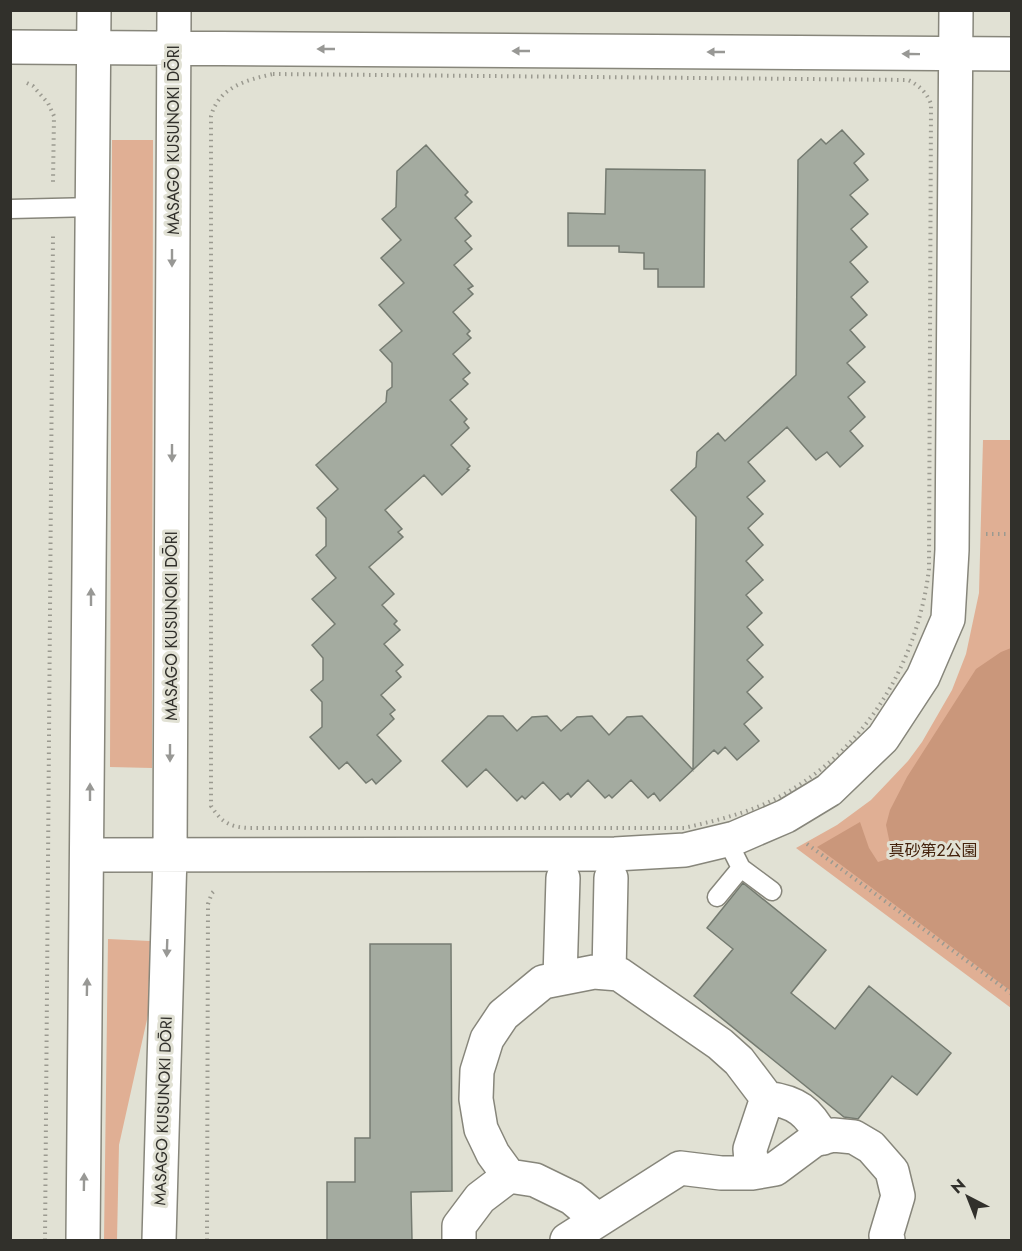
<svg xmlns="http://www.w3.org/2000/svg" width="1022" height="1251" font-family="Jost,'Noto Sans JP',sans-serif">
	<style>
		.green { fill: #e0af94 }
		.forest { fill: #ca977b }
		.building { fill: #a4aba0; stroke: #757b71; stroke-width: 1.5 }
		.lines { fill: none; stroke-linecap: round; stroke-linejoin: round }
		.lane-casing { stroke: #87867b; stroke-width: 21 }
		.street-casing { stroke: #87867b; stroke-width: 36 }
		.secondary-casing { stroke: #87867b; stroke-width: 36 }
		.path { stroke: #9b9a90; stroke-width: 4; stroke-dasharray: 1.5 4.5; stroke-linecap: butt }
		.lane { stroke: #fff; stroke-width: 18 }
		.street { stroke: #fff; stroke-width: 33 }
		.secondary { stroke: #fff; stroke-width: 33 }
		.oneway { fill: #989895 }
		.labels { text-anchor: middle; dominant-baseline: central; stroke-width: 6; stroke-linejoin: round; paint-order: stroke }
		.street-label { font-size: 16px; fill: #31302b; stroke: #e1e1d4 }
		.park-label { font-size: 16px; fill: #43210b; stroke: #e1e1d4 }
	</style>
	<rect width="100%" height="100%" fill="#e1e1d4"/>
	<!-- green -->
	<path class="green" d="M112,140H153L152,768L110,767Z
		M983,440H1011V1008L796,848L837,825L871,800L908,761L922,742L952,690L966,654L979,593Z
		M108,939L150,941L148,1015L119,1145L117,1240H104Z"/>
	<!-- forest -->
	<path class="forest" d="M1011,648H1012L1011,991L817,847L860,822L869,848L878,862L897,856L890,844L886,825L890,810L907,777L976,669L1001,652Z"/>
	<!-- building -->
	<path class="building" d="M842,130L864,154L854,163L868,180L850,195L868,214L851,229L867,247L850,262L868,282L851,297L867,315L850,330L865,347L847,363L865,382L848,397L865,417L850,431L863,446L840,467L827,452L816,460L787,427L748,462L765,481L747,497L763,514L748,528L763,545L746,561L763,580L746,595L762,613L747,627L763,645L747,660L763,677L747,692L762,708L744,724L759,741L737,760L725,747L718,754L714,750L660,801L654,793L648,798L631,780L612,798L609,795L605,798L588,780L571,797L568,793L560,800L543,782L525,799L522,796L517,801L486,769L467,787L442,761L488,716H503L517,731L532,717L547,716L561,731L577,717L592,716L609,735L627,717L642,716L693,770L696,517L671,490L696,467L697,452L718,433L725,441L796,375L798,160L821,139L826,144Z
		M426,145L468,192L465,195L472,202L455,218L471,236L465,241L472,249L454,265L473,286L468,289L473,294L453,312L470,331L467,334L471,338L453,354L470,373L463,379L468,384L450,400L467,419L464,422L469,428L451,445L470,466L467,469L469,470L442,495L424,475L385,510L402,529L398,532L403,537L369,567L394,594L382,605L397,621L394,624L400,630L384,644L403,665L396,671L401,677L381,695L395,710L390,714L394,719L377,735L401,761L376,784L372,779L366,783L347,762L339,769L310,737L322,727V702L311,690L323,680V658L312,645L335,624L312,599L336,578L316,555L326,546V518L317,508L338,489L316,465L386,402L387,391L392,387V363L380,350L402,331L379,305L404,283L381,258L401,240L382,219L396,207L397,171Z
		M606,169L705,170L704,287H658V269H644V253L619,252V246H568V213L605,214Z
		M743,883L826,950L791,993L835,1029L869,986L951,1053L917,1095L892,1076L858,1119L844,1117L694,996L733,949L707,928Z
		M370,944H451L452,1191L411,1192L412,1240H327V1182H355V1138H370Z"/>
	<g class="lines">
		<defs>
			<path id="lane" d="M10,209L94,207
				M727,840L741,868L772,891
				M717,897L741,868"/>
			<path id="street" d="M609,973L611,878
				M560,978L563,878
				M767,1098C797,1102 808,1111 823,1138
				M509,1176L493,1154L481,1129L476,1099L477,1071L487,1039L503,1015L543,982L594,972L619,974L720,1044L739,1061L767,1098L750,1149L752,1173
				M459,1240V1226L480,1198L509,1176L535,1180L572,1198L598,1220
				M567,1240L680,1168L721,1173H752L775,1169L814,1140L833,1135L854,1137L871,1147L892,1171L898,1196L886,1236L888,1240"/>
			<path id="secondary" d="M10,47L1012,54
				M89,855L615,854L685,850L735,838L786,816L829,790L883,738L923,677L948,619L952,550L956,10
				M83,1240C90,831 94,421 94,10
				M159,1240L170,854L174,10"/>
		</defs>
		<!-- lane casing -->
		<use href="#lane" class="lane-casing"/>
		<!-- street casing -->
		<use href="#street" class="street-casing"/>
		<!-- secondary casing -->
		<use href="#secondary" class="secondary-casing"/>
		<!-- path -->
		<path class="path" d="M273,74L908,80C919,85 927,93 931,104L929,569C917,667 862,756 771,801C744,814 714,821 684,828H249C230,827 222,823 211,806V116C219,87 246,80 273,74Z
			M27,83L33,86L48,103L54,116L53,182
			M986,534H1012
			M807,844L1012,994
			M45,1240L53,234
			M207,1240L208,904L212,893L216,889"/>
		<!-- lane -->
		<use href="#lane" class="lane"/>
		<!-- street -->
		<use href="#street" class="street"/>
		<!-- secondary -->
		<use href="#secondary" class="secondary"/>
	</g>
	<!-- one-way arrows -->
	<defs><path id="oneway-solid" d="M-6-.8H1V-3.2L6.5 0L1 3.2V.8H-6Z" transform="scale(1.5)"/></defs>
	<g class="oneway">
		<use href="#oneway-solid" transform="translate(326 49) rotate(-180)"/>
		<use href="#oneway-solid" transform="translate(521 51) rotate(-180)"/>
		<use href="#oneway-solid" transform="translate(716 52) rotate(-180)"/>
		<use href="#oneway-solid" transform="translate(911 54) rotate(-179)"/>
		<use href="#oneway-solid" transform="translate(172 258) rotate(90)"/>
		<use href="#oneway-solid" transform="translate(172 453) rotate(90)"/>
		<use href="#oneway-solid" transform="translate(91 597) rotate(-90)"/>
		<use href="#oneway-solid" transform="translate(170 753) rotate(90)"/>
		<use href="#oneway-solid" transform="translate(90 792) rotate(-90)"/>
		<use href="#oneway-solid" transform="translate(167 948) rotate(92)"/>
		<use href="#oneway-solid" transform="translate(87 987) rotate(-89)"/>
		<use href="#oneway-solid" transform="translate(84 1182) rotate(-89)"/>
	</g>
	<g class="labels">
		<!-- street labels -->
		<g class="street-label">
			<text transform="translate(173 140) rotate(-90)">MASAGO KUSUNOKI DŌRI</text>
			<text transform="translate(171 626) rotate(-90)">MASAGO KUSUNOKI DŌRI</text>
			<text transform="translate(163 1111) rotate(-88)">MASAGO KUSUNOKI DŌRI</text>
		</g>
		<!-- park labels -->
		<g class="park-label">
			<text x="933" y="850">真砂第2公園</text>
		</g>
	</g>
	<!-- border -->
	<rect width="1022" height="1251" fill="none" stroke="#31302b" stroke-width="24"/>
	<!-- north arrow -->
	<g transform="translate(968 1197) rotate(318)" stroke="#e1e1d4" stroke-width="4.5" paint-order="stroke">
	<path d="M0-4.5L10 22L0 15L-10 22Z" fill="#31302b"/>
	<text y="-9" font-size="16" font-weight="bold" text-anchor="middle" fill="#31302b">N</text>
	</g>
</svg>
